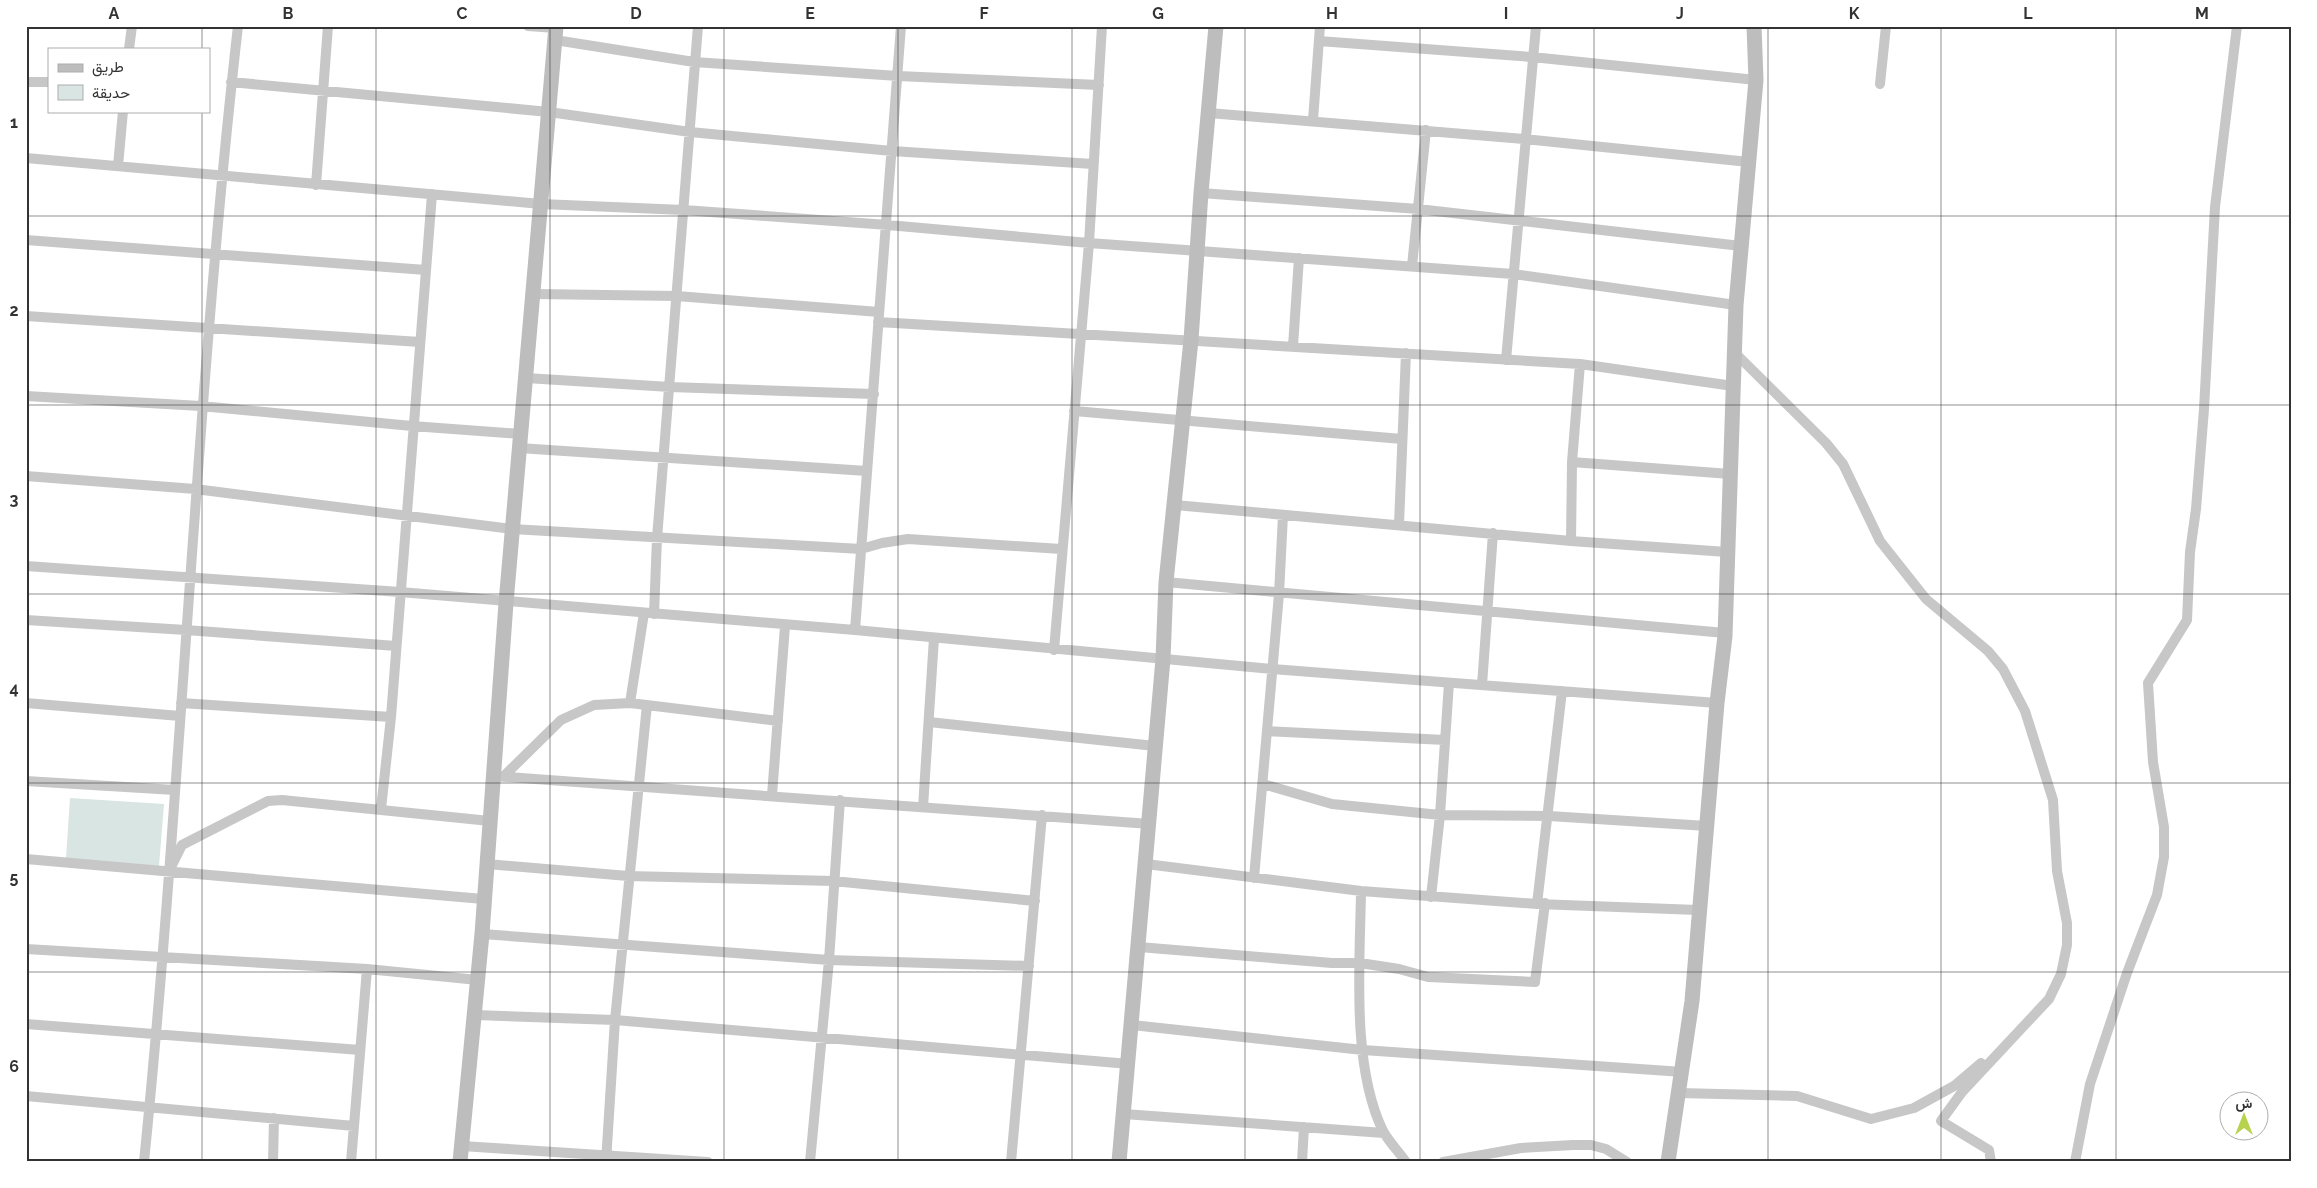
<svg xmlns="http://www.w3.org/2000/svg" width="2317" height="1188" font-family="Raleway,Vazirmatn,sans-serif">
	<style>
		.green { fill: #d9e5e3 }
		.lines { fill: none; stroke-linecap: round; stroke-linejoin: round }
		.street { stroke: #c7c7c7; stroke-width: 10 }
		.secondary { stroke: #bdbdbd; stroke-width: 15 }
		.grid { fill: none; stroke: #333; stroke-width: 1; stroke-opacity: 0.55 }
		.neatline { fill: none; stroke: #333; stroke-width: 2 }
		.grid-label { font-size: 16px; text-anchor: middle; font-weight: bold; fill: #333 }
	</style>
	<rect width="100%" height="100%" fill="#fff"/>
	<!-- green -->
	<path class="green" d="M70,798L164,804L159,866L66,858Z"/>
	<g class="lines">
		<!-- street -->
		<path class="street" d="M528,26L556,28
			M555,40L694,62L898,76L1099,85
			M1319,41L1532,57L1756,80
			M129,49L132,26
			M26,82H49
			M231,82L549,112L690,132L892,151L1093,164
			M1880,84L1886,26
			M1209,113L1524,139L1749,162
			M1313,120L1320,26
			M26,158L541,204L684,210L888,225L1089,243L1513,274L1736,305
			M118,166L123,111
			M316,185L328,26
			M1201,193L1418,209L1741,246
			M26,240L426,270
			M1412,266L1426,130
			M534,294L677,296L879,312
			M26,316L420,342
			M878,322L1580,364L1733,386
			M1293,346L1299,258
			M1734,352L1826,443L1843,464L1880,541L1926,599L1988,651L2003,669L2025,711L2053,800L2057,871L2067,923V945L2061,974L2049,999L1962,1092L1941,1121L1989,1150L1991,1162
			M1506,360L1536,26
			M526,378L670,387L874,394
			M26,396L201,406L412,426L520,434
			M1074,411L1402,439
			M519,448L867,471
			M1572,462L1730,474
			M26,476L195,489L512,529L861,549L882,543L908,539L1061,549
			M1175,505L1571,541L1727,552
			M1399,524L1406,353
			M1571,541L1572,462L1580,364
			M26,566L400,592L855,630L1272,669L1717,703
			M1166,582L1725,633
			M654,614L657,538L698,26
			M26,620L186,630L396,646
			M855,630L901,26
			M1054,650L1089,243L1102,26
			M1482,685L1493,533
			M26,703L180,716
			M181,703L391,717
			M630,703L644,613
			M929,722L1155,746
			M1267,731L1445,740
			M505,775L561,720L594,705L630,703L778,721
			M493,776L1150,824
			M26,781L175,790
			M1263,784L1332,804L1440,815L1549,816L1707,826
			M772,795L785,626
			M923,807L934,638
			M381,809L391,717L432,194
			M26,859L483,899
			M487,864L628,876L833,881L1035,901
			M1146,864L1361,891L1537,904L1698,910
			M171,867L182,845L268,801L282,800L490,821
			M1254,878L1279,594L1283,515
			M1361,891C1360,963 1351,1065 1383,1131C1389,1142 1399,1152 1406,1162
			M1431,897L1440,815L1449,683
			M1537,904L1562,691
			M482,934L829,960L1029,966
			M1139,947L1332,963H1360L1399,969L1428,977L1535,982L1545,903
			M26,949L367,969L478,980
			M475,1015L615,1020L1129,1064
			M26,1024L360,1050
			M1132,1025L1363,1050L1683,1072
			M1679,1093L1797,1096L1871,1119L1914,1108L1954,1086L1981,1063
			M26,1096L354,1126
			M1124,1114L1384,1133
			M462,1146L708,1162
			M144,1162C182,784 195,404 238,26
			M273,1162L274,1118
			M351,1162L367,969
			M606,1162L615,1020L647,705
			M810,1162L829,960L840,800
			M1011,1162L1042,815
			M1302,1162L1304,1127
			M1443,1162L1521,1148L1573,1145H1591L1606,1149L1627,1162
			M2075,1162L2090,1084L2127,973L2157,895L2164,857V827L2153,762L2148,683L2187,620L2190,552L2196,509L2204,409L2215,207L2237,26"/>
		<!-- secondary -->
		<path class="secondary" d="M460,1162L482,934L506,603L556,26
			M1119,1162L1163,659L1166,582L1191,340L1201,193L1216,26
			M1668,1162L1692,1001L1717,703L1725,636L1736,305L1756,80L1754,26"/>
	</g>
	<!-- grid -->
	<path class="grid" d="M202,26V49M376,26V1162M550,26V1162M724,26V1162M898,26V1162M1072,26V1162M1245,26V1162M1420,26V1162M1594,26V1162M1768,26V1162M1941,26V1162M2116,26V1162M202,111V1162M26,216H2291M26,405H2291M26,594H2291M26,783H2291M26,972H2291"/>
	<!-- border -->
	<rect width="2317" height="1188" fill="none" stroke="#ffffff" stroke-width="55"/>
	<!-- legend -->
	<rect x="48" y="48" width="162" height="65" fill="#ffffff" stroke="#adadad"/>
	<rect x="58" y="64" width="25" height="8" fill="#bdbdbd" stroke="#adadad"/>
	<text x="92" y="72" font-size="15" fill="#333333">طريق</text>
	<rect x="58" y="85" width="25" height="15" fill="#d9e5e3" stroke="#adadad"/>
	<text x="92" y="98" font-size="15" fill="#333333">حديقة</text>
	<!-- north arrow -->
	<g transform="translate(2244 1116)"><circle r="24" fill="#ffffff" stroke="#adadad"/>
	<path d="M0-4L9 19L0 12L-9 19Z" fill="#b7d24c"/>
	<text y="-8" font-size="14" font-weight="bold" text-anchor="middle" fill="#333333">ش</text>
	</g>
	<rect x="28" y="28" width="2262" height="1132" class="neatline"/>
	<g class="grid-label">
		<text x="114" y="19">A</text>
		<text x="288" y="19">B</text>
		<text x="462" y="19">C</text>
		<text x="636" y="19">D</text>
		<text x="810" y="19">E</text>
		<text x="984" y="19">F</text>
		<text x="1158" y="19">G</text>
		<text x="1332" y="19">H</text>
		<text x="1506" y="19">I</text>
		<text x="1680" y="19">J</text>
		<text x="1854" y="19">K</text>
		<text x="2028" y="19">L</text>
		<text x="2202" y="19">M</text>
		<text x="14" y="128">1</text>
		<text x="14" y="316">2</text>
		<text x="14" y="505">3</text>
		<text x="14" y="694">4</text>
		<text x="14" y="883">5</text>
		<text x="14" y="1072">6</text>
	</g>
</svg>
